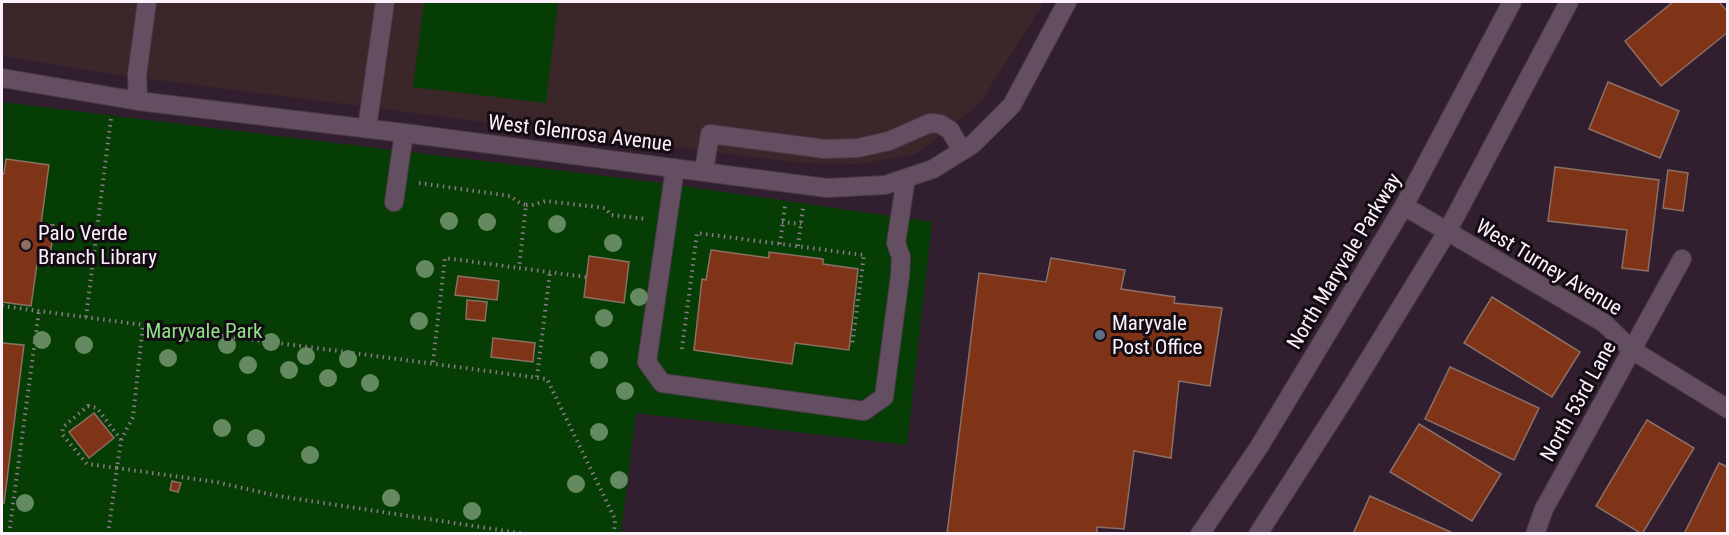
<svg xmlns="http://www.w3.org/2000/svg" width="1729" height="535" font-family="'Roboto Condensed',sans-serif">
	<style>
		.education { fill: #3b272a }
		.green { fill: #063d04 }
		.building { fill: #7f3317; stroke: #8c6f65; stroke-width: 1.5 }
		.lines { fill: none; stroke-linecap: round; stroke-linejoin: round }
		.minor-casing { stroke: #4a3b49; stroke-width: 20 }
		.path { stroke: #8a7a89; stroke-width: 4; stroke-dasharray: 1.5 4.5; stroke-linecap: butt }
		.minor { stroke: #644f62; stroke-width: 18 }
		.tree { fill: #658960 }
		.education-dot { fill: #8d6e63; stroke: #140c13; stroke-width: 2 }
		.service-dot { fill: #5c6f8a; stroke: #140c13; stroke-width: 2 }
		.labels { text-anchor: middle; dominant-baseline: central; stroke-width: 6; stroke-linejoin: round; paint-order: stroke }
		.street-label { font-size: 21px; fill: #fdf0fc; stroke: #140c13 }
		.poi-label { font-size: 21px; fill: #fdf0fc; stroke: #140c13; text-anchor: start }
		.park-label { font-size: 21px; fill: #90e088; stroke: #140c13 }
	</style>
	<rect width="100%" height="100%" fill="#311f30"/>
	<!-- education -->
	<path class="education" d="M2,2H1044L980,103L916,154L859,164L801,163L104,73L2,56Z"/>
	<!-- green -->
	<path class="green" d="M424,2H558L546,103L413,87Z
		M2,102L662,183L932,222L907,445L636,413L621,533L2,534Z"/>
	<!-- building -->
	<path class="building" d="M1673,2H1719L1728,12V32L1661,86L1625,41Z
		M1608,82L1679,111L1660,158L1589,129Z
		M6,159L49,165L41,224L54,225L49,266L37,264L31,306L2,302V174H4Z
		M1555,167L1659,180L1648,271L1622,268L1627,230L1548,221Z
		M1668,170L1688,173L1683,211L1663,208Z
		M711,250L769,258V252L823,259V264L858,269L849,350L795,343L792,364L694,350L702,279L706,280Z
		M589,256L629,262L624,303L584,297Z
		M1051,258L1125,270L1121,289L1175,297L1174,303L1222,308L1210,386L1179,381L1171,458L1134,451L1124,529L1097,527V534H947L979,273L1046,282Z
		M458,276L499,281L497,300L455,295Z
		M1492,297L1580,352L1552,397L1464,343Z
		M467,300L487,302L485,321L466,319Z
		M493,338L535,343L533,362L491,357Z
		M2,343L24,345L4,503L2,502Z
		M1450,367L1539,408L1514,460L1425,419Z
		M94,413L114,438L89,458L69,432Z
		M1647,420L1694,448L1642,534L1596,506Z
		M1419,424L1501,474L1472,521L1390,472Z
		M1719,463L1728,467V534H1684Z
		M172,481L181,483L178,492L170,490Z
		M1370,496L1455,534H1353Z"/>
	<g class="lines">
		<defs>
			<path id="minor" d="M2,78L138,101L404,133L827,188L885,185L933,169L973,144L1012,105L1067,2
				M138,101L137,75L147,2
				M367,128L385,2
				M675,168L647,362L662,383L864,411L884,397L900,276L901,257L896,243L906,178
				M704,171L710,134L825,149L858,148L889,141L930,123L940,124L950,130L962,151
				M394,202L404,133
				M1404,206L1604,323L1632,350L1728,409
				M1200,534L1259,447L1404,206L1512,2
				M1258,534L1347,395L1447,232L1569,2
				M1535,534L1544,509L1682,259"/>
		</defs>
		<!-- minor casing -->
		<use href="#minor" class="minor-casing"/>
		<!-- path -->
		<path class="path" d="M419,183L510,196L520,203L526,205L519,268L586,277
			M526,205H532L546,201L605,208L611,215L647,219
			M782,222L801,224
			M780,244L785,206H787
			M798,246L803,208H801
			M2,306L547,379L615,519L614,534
			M86,317L111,118
			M682,349L697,233L864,255L852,346
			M433,362L445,258L519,268
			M537,377L550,272
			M88,406L97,408L121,440L117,468L87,464L62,434L63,427Z
			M121,440L133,417L143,324
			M9,534L39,311
			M108,534L117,468L216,482L278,496L526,534"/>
		<!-- minor -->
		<use href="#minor" class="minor"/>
	</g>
	<!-- trees -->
	<g class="tree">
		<circle cx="449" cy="221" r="9"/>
		<circle cx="487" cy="222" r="9"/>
		<circle cx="557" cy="224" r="9"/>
		<circle cx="613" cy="243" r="9"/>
		<circle cx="425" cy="269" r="9"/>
		<circle cx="639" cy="297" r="9"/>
		<circle cx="604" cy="318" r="9"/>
		<circle cx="419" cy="321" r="9"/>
		<circle cx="186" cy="333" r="9"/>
		<circle cx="42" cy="340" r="9"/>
		<circle cx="271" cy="342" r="9"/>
		<circle cx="84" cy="345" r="9"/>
		<circle cx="227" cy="345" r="9"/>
		<circle cx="306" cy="356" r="9"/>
		<circle cx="168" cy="358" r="9"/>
		<circle cx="348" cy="359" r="9"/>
		<circle cx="599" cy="360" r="9"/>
		<circle cx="248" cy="365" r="9"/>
		<circle cx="289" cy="370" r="9"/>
		<circle cx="328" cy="378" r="9"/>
		<circle cx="370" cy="383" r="9"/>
		<circle cx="625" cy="391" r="9"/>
		<circle cx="222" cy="428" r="9"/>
		<circle cx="599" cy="432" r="9"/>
		<circle cx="256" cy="438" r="9"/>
		<circle cx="310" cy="455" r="9"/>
		<circle cx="619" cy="480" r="9"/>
		<circle cx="576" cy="484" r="9"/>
		<circle cx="391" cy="498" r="9"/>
		<circle cx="25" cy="503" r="9"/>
		<circle cx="472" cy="511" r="9"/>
	</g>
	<!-- markers -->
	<circle class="education-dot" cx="26" cy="245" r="6"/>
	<circle class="service-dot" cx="1100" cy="335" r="6"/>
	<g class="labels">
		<!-- street labels -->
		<g class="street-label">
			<text transform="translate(580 133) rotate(7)">West Glenrosa Avenue</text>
			<text transform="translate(1344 261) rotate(-59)">North Maryvale Parkway</text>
			<text transform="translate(1549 267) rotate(31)">West Turney Avenue</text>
			<text transform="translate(1578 401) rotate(-61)">North 53rd Lane</text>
		</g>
		<!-- poi labels -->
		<g class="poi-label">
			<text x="38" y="233">Palo Verde<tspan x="38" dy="24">Branch Library</tspan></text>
			<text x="1112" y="323">Maryvale<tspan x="1112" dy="24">Post Office</tspan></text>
		</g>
		<!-- park labels -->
		<g class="park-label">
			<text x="204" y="331">Maryvale Park</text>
		</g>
	</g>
	<!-- border -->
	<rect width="1729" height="535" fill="none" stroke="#fdf0fc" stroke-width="6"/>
</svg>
